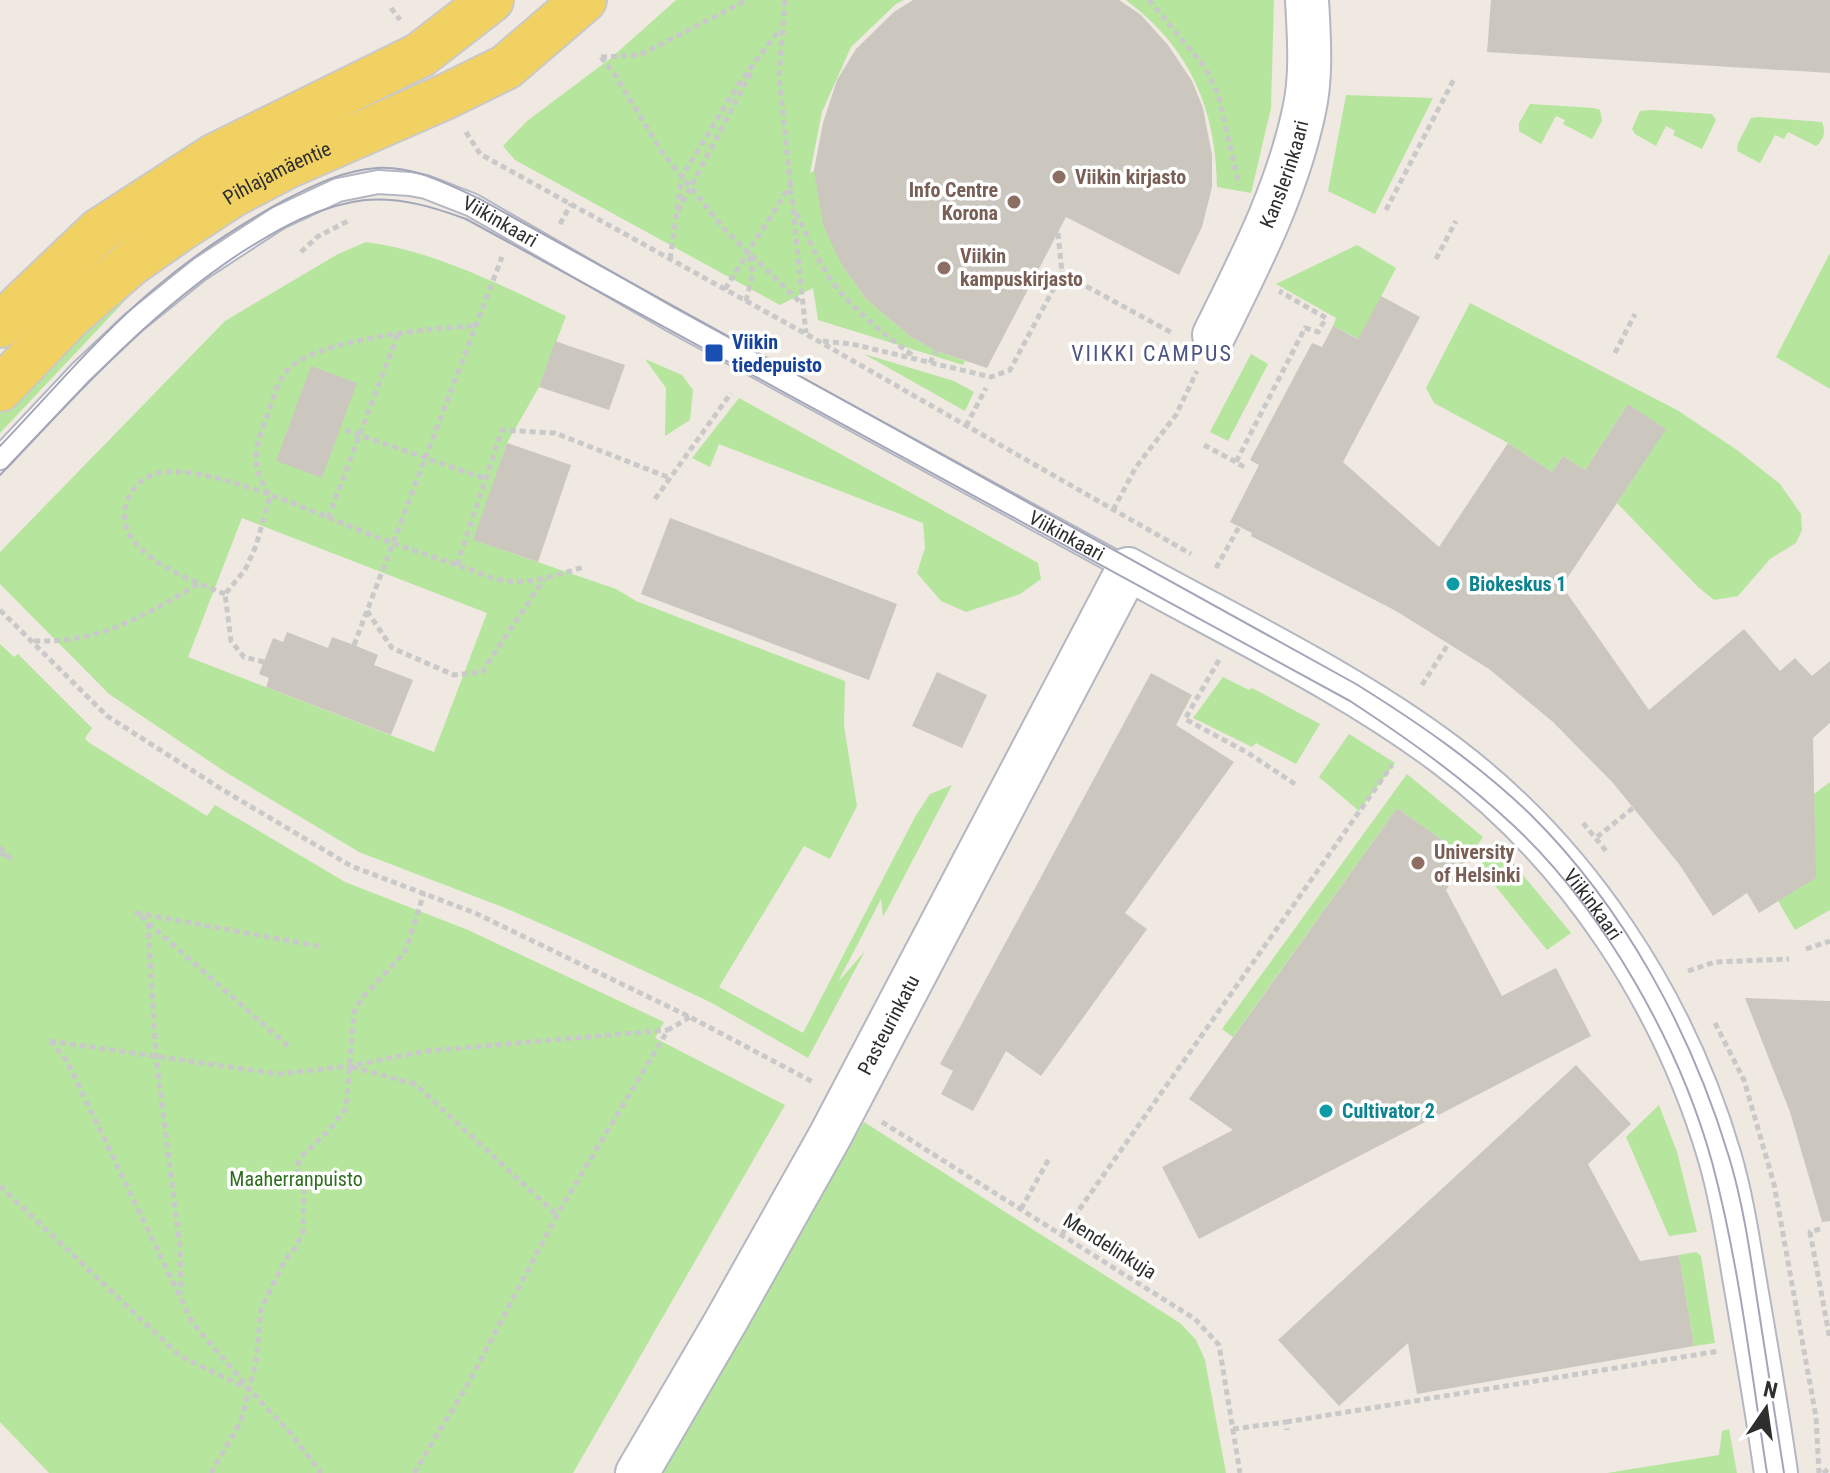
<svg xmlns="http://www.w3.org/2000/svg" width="1830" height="1473" font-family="'Roboto Condensed',sans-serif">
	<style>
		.green { fill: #b6e59e; fill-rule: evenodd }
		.building { fill: #cbc7bf }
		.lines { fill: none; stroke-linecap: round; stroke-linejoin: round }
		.lane-casing { stroke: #b4b7c1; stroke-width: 26 }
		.street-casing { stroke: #b4b7c1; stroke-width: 46 }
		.primary-casing { stroke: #c9c9c9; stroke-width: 48 }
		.path { stroke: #c9c9c9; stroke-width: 5; stroke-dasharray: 6 4; stroke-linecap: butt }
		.lane { stroke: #fff; stroke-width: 22 }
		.street { stroke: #fff; stroke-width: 42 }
		.primary { stroke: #f2d163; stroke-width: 44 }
		.tram { stroke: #a3a6b8; stroke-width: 2 }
		.education-dot { fill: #8d6e63; stroke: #fff; stroke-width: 3 }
		.transit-dot { fill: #1a4fb4; stroke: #fff; stroke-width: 3 }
		.culture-dot { fill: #0f9aa8; stroke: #fff; stroke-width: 3 }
		.labels { text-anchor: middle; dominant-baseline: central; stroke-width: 7; stroke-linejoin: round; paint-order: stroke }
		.street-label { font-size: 20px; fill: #2e2e2e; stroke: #fff }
		.education-label { font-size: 20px; font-weight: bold; fill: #785e54; stroke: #fff; text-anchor: start }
		.transit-label { font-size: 20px; font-weight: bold; fill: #164399; stroke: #fff; text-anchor: start }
		.culture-label { font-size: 20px; font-weight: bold; fill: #0d838f; stroke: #fff; text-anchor: start }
		.park-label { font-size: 20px; fill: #2c6e1b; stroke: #fff }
		.neighbourhood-label { font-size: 22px; letter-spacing: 2px; fill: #4d5680; stroke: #fff }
	</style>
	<rect width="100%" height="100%" fill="#efe9e1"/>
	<!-- green -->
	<path class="green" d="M676,0H904L896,4L851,47L822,112L810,173L815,170L840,262L866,299L911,337L936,351L965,361L963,365L818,320L813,288L780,305L515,160L503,146L527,121L611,58Z
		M1126,0H1274L1271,108L1251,193L1217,187C1216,108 1190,48 1126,0Z
		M1346,95L1433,98L1375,214L1328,191Z
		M1530,104L1594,108L1600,110L1602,121L1592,139L1563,124L1565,120L1556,116L1541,144L1519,131V123Z
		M1651,110L1712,114L1716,120L1702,149L1673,135L1675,131L1666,126L1656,146L1635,134L1632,129L1640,111Z
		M1758,117L1822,122C1826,131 1824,140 1816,146L1788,132L1784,139L1775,135L1760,163L1737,151L1738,143L1751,118Z
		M366,242C435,251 503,286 566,316L539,387L507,443L474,540L616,589L636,601L845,681L844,726L857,806L830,859L804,846L719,987L803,1033L915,817L930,794L952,785L883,917L881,899L838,982L865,951L808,1058L710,1002L576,939L505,908L359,852L227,773L109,694L0,584V552L225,321L338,254ZM242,518L487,613L434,752L188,657Z
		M1357,245L1396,268L1359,339L1333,326L1336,318L1276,284Z
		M1830,253V389L1776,357Z
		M132,279L136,289L0,433V406Z
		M1470,303L1677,410L1737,450L1780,484L1801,514L1802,530L1796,543L1770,559L1738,596L1714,600L1698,587L1617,503L1665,429L1628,404L1585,470L1563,456L1552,472L1508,443L1434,403L1426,388Z
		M864,354L954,381L974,392L965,411Z
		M1251,354L1268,364L1228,441L1210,432Z
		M645,359L682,375L693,390L690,420L665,436L666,388Z
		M739,398L1038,563L1041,579L1020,594L966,612L941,601L917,573L925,548L923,523L719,444L710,467L692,458Z
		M0,644L14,657L18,654L92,728L85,738L88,742L207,816L215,805L345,882L468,930L664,1022L655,1038L785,1105L573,1473H49L0,1422Z
		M1223,677L1249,690L1252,688L1320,724L1296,764L1256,743L1252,747L1193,718Z
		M1349,734L1395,763L1359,811L1319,777Z
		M1407,774L1483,837L1468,858L1397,808L1233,1037L1222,1029Z
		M1830,782V910L1795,930L1778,901L1814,794Z
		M1494,840L1571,933L1547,950L1480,867Z
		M1659,1105L1677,1152L1697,1232L1669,1236L1626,1137Z
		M864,1122L1180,1323L1196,1340L1205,1360L1226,1473H662Z
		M1696,1252L1701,1256L1715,1343L1694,1346L1679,1255Z
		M1729,1429L1737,1473H1607L1719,1455L1722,1431Z"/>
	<!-- building -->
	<path class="building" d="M913,0H1119L1141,15L1168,45L1192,81L1203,108L1212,155V187L1202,227L1179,275L1066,217L987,368L936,351L911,337L866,299L840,262L823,225L814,170L823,123L837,80L856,49L894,12Z
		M1491,0H1830V73L1487,52Z
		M1381,296L1420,317L1343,462L1439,547L1508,443L1552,472L1563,456L1585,470L1628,404L1666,429L1562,586L1649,710L1744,629L1780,671L1795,658L1812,676L1830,661V723L1813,738L1816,878L1759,913L1747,893L1713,916L1679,864L1613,783L1553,722L1489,669L1396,611L1251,536L1252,533L1230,522L1259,465L1250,460L1312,343L1322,347L1333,326L1358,339Z
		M555,341L625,365L609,410L539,387Z
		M311,366L357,383L322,478L276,461Z
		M507,443L571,465L538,562L473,540Z
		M670,518L897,604L869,680L641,594Z
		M287,632L328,648L332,637L354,645L378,655L374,665L413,680L391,735L266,687L269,678L259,674L273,638L283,642Z
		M937,672L987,695L962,748L912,726Z
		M1151,673L1192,695L1176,725L1234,762L1125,913L1147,929L1041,1076L1006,1051L973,1111L941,1094L953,1071L940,1064Z
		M1397,808L1468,858L1446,890L1502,996L1556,968L1591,1036L1199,1239L1162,1167L1233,1130L1189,1099Z
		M1745,998L1830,1001V1221L1822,1222L1790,1112Z
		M1576,1065L1631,1124L1588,1164L1640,1261L1679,1255L1694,1346L1417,1394L1408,1343L1339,1406L1278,1340Z"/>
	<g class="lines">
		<defs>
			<g id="lane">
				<path id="s1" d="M0,458L81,372L133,323L200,269L278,218L338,190L378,182L410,184L426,187L472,205L670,319L1128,569"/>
			</g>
			<g id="street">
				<path id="s2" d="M1214,335C1250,262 1287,191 1304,111C1312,76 1309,36 1307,0"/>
				<path id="s3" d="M637,1473L726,1321L830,1136L1128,569C1234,628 1349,682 1446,755C1578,854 1674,1001 1720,1158C1732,1199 1738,1241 1745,1282C1756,1346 1767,1409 1776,1473"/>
			</g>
			<g id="primary">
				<path d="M0,325L99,231L215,156L420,55L491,0"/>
				<path id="s4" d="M0,389L70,316L130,264L177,231L232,195L287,166L447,96L506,67L584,0"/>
			</g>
		</defs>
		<!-- lane casing -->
		<use href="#lane" class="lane-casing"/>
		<!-- street casing -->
		<use href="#street" class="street-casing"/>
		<!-- primary casing -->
		<use href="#primary" class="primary-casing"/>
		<!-- path -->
		<path class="path" d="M785,0L779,76L806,333
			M1149,0L1204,66L1218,94L1239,185
			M391,8L400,20
			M601,57L615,75L662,152L725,230L801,303
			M601,57L640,55L747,0
			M466,132L480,154L806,334L1191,554
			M1386,210L1454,79
			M678,211L752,71
			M796,213C810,240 822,273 843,295C864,318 890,339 915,357
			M560,224L571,204
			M1058,233L1062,273
			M301,252L317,237L350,220
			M670,259L682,176L738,85L780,29
			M1436,259L1456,221
			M725,289L791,184
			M746,301L753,273L749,255
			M823,341L852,344L991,377L1010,370L1062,273L1174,334
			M1615,353L1635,314
			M930,363L936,351
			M966,426L986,388
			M345,430L486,479
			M1204,445L1236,462
			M1244,467L1236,462L1305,328L1318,332L1326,318L1279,291
			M655,499L731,393
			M1113,510L1136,467L1176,415L1197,371
			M328,518L398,334
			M457,565L502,430L555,433L670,478
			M1216,568L1239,527
			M225,594C190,580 106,550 128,499C133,486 145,476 159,473C208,462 329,519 379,538C406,548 433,557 460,566C475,571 491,579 507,581C532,584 560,574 584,567
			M0,610L107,716L223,790L351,866L475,913L690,1017L815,1083
			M367,611L392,648L454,675L482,672L544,579
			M34,641C102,643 142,616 199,584
			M354,645L502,257
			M1219,660L1185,719L1248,753L1298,786
			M264,662L244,657L231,641L225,594L245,570L256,546L270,496C252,469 253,452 265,422C271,406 276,383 287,371C314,339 432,328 475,326
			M1422,685L1447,646
			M1583,823L1607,852
			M1597,837L1633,808
			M0,847L10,858L0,853
			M148,923L156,1057L180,1247L181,1294
			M1806,949L1830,941
			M1688,971L1715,962L1789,959
			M1715,1023L1744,1080L1774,1184L1816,1417L1819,1473
			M50,1041L278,1074L350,1066L426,1051L668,1030
			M50,1041L67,1061L192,1322L250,1390L292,1435L321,1473
			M288,1046L137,913L323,947
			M352,1067L415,1084L557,1215
			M882,1122L1195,1319L1219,1345L1240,1473
			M0,1186L180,1356L248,1389
			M1021,1209L1050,1157
			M1820,1229L1810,1232L1830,1340
			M1062,1234L1392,765
			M1286,1422L1719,1351
			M1233,1429L1286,1422L1287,1430
			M211,1473L241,1421L256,1362L261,1309L285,1260L296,1247L303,1232L304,1191L297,1167L300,1158L329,1130L346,1108L354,1012L362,998L405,952L424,893
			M414,1473L468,1384L557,1215L668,1030L690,1017
			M1823,1473L1830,1468"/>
		<!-- lane -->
		<use href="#lane" class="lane"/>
		<!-- street -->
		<use href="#street" class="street"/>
		<!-- primary -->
		<use href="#primary" class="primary"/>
		<!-- tram -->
		<path class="tram" d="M0,446C49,395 100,334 154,289C194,255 239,225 285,200C314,185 344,170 377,168C415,166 447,184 480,199L1356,684C1417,722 1477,763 1530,814C1624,907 1691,1031 1729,1157C1743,1203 1750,1252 1757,1299C1766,1357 1775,1415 1784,1473
			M0,475C76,395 149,313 242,252C280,228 320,205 365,200C401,197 433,207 466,219L1350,701C1408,739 1463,778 1514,826C1604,911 1679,1043 1712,1162C1739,1263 1751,1370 1767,1473"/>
	</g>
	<!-- markers -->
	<g class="education-dot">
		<circle cx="1059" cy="177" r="8"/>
		<circle cx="1014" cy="202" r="8"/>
		<circle cx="944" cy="268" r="8"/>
		<circle cx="1418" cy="863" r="8"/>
	</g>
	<rect class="transit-dot" x="704" y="343" width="20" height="20" rx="4"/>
	<g class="culture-dot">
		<circle cx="1453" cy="584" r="8"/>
		<circle cx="1326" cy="1111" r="8"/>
	</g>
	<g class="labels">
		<!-- street labels -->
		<g class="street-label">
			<text stroke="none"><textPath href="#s2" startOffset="176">Kanslerinkaari</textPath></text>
			<text stroke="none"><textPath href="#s4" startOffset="354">Pihlajamäentie</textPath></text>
			<text stroke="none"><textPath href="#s1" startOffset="606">Viikinkaari</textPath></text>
			<text stroke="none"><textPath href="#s1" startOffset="1254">Viikinkaari</textPath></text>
			<text stroke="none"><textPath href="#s3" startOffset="1608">Viikinkaari</textPath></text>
			<text stroke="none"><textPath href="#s3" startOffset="514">Pasteurinkatu</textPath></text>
			<text transform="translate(1110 1246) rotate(32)">Mendelinkuja</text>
		</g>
		<!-- education labels -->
		<g class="education-label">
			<text x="1075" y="177">Viikin kirjasto</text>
			<text x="998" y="190" text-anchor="end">Info Centre<tspan x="998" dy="23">Korona</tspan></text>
			<text x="960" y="256">Viikin<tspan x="960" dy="23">kampuskirjasto</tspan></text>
			<text x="1434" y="852">University<tspan x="1434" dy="23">of Helsinki</tspan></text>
		</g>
		<!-- transit labels -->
		<g class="transit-label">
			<text x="732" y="342">Viikin<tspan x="732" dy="23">tiedepuisto</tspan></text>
		</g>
		<!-- culture labels -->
		<g class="culture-label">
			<text x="1469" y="584">Biokeskus 1</text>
			<text x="1342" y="1111">Cultivator 2</text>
		</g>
		<!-- park labels -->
		<g class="park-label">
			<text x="296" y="1179">Maaherranpuisto</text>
		</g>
		<!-- neighbourhood labels -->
		<g class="neighbourhood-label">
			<text x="1152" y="353">VIIKKI CAMPUS</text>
		</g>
	</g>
	<!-- north arrow -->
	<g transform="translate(1766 1409) rotate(13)" stroke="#ffffff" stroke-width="6" paint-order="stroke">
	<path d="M0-6L14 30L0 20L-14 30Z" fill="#2e2e2e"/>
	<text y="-12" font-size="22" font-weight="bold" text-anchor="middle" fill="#2e2e2e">N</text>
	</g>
</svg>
